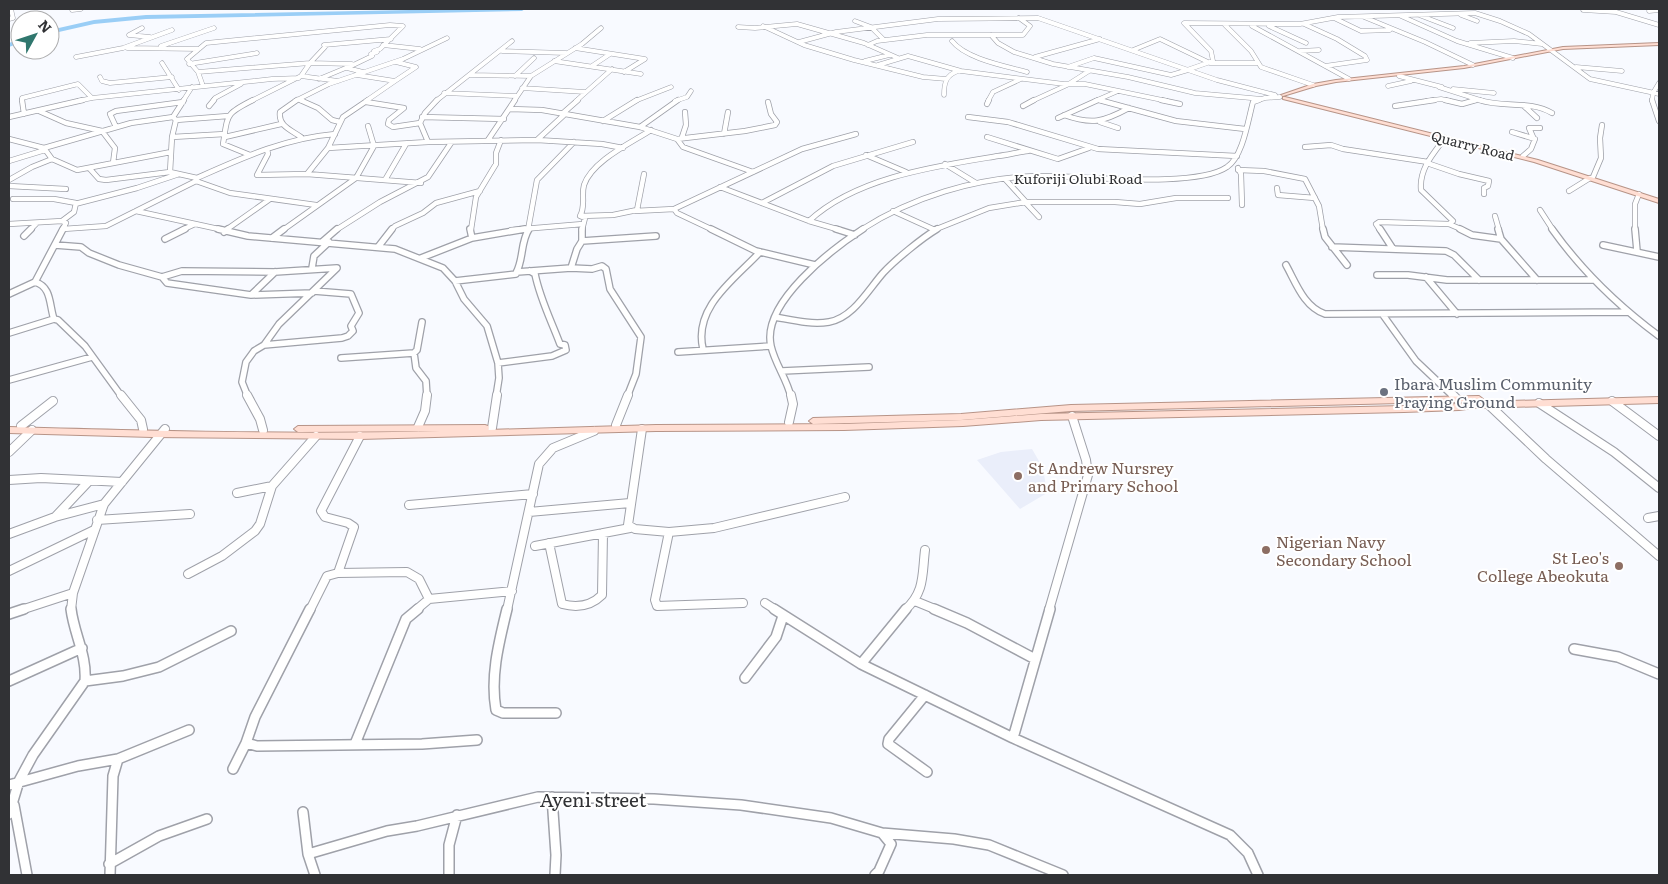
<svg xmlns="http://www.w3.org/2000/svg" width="1668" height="884" font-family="Literata,serif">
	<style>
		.built { fill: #eaeefa }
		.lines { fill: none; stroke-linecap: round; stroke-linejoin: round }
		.river { fill: #9acef6; fill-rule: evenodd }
		.minor-far4-casing { stroke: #9fa1a9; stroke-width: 5 }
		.minor-far3-casing { stroke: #9fa1a9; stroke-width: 6 }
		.minor-far2-casing { stroke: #9fa1a9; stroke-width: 8 }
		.minor-far1-casing { stroke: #9fa1a9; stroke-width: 10 }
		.minor-casing { stroke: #9fa1a9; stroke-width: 12 }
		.major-casing { stroke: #b79488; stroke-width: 2 }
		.minor-far4 { stroke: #fff; stroke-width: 4 }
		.minor-far3 { stroke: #fff; stroke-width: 4.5 }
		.minor-far2 { stroke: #fff; stroke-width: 5.5 }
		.minor-far1 { stroke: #fff; stroke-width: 8 }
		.minor { stroke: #fff; stroke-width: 9 }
		.major { fill: #ffded3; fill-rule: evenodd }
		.worship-dot { fill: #6b7280; stroke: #fff; stroke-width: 2 }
		.education-dot { fill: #8d6e63; stroke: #fff; stroke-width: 2 }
		.labels { text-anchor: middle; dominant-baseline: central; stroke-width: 4; stroke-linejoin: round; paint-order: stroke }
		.far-street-label { font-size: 14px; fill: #313235; stroke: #fff }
		.worship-label { font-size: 16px; fill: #5b616d; stroke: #fff; text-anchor: start }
		.education-label { font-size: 16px; fill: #785e54; stroke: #fff; text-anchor: start }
		.near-street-label { font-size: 19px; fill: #313235; stroke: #fff }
	</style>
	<rect width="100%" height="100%" fill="#f8faff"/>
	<!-- built -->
	<path class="built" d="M1032,449L1043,468L1047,493L1020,509L977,460L1001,452Z"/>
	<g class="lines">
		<!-- river -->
		<path class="river" d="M461,9H525L522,11L146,19L94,24L50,34V30L94,20L146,15Z
			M20,39V43L9,47V43Z"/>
		<defs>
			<path id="minor-far4" d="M72,10L81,9
				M1583,10L1616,12L1659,25
				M1649,11L1659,10
				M1419,15L1453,28
				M1461,15L1477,21
				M1401,16L1457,41L1513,58
				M1364,17L1425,42L1473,65
				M1334,18L1361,31L1390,30
				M9,19L13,18L11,9
				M855,21L871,27L884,40
				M1304,24L1337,39L1365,56L1367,60L1325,66
				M1225,25L1251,51L1261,67L1313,85
				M763,26L804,45L854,60L923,77L946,79
				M1252,26L1349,79
				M1269,26L1306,43
				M738,27L755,28L797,24L864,43L898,58
				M142,28L129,35L150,37
				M991,35L998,43L1014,52L1053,64L1128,77L1195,93L1262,99
				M952,41C966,59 1006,66 1027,72
				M799,42L836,32L938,19L1038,18L1217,80L1275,95
				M1470,43L1514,41L1542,44
				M383,45L420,49
				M868,45L877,41L927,35H1023L1030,26L1019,18
				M161,46L214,28
				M127,48L199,49
				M575,48L645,59L624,72
				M1133,50L1160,39L1210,63H1258
				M502,51L566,53
				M1300,51L1319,50
				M76,57L123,48L172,30
				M1035,57L1100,39
				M554,61L641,74
				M865,61L889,55
				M162,63L179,90
				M189,64L257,53
				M878,65L908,56L961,71L1064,84H1085L1167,101
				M592,66L610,54
				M1068,67L1094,58L1171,75L1188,70
				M1576,67L1622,71
				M1187,70L1213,61L1211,51L1184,23L1300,24L1338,17L1475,13L1500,21L1529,34L1590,79L1659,94
				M198,72L310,63L325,47L324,45L391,39
				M357,75L395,81L366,101
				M471,75L531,76
				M301,76L338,81
				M515,76L534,58
				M1399,76L1442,87
				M100,77L102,81L110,83L172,77
				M319,79L348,67
				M395,81L416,67L396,62
				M203,86L198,72L187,59L206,43L390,25L403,26L380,49L374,51L377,52L371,54L372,56L347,68L363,72
				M1388,86L1411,81
				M1439,87L1483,101
				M522,88L585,92
				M1453,89L1494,93
				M444,93L516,96
				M944,95C944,83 946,75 958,71
				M300,100L303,101
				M1099,100L1103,101
				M22,101V98L78,84L92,98
				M78,101L92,98L272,79L299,78
				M183,101L192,87
				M213,101L215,98L241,84
				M251,101L301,76L310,63L352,64
				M295,101L329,84L403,59L447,38
				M436,101L512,41
				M514,101L531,76L582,44L601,28
				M576,101L612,69
				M635,101L671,87
				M675,101L687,97L691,91
				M988,101L993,92L1021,79
				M1032,101L1067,85L1089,71
				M1095,101L1118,91
				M1255,101L1265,98L1280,97
				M1426,101L1441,99L1450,101
				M1472,101L1476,100
				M1652,101L1653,93L1659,83"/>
			<path id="minor-far3" d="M22,100L24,114
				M297,100L280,112C278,126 291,130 301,137
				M300,100L318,108L332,120L340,122
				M1099,100L1176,121L1245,129
				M1161,100L1180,104
				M1445,100L1462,104L1476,100
				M1479,100C1503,108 1530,100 1552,113
				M1652,100L1659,121
				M366,102L404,108L389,120L388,124L393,127L420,123
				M987,104L989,100
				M209,106L214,100
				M1023,106L1034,100
				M1395,106L1435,100
				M1524,106L1537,118
				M510,109L542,110L640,127L677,139L683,147L753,172
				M39,111L66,123L102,131L115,148L113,163
				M562,114L578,100
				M1064,115C1092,125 1103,122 1129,108
				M9,117L83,100
				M173,117L176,120L172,137L170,172L197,178
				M173,117L184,100
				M422,117L504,119
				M968,117L1008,122L1098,149L1237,156
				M1058,118L1098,100
				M176,120L228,116
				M603,121L637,100
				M1100,122L1118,128
				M116,127L110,114L116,111L183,102
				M640,127L678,100
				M1512,132L1535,139L1531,149L1523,156
				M724,134L728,112
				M172,137L225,134
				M225,137L281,124
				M682,137L686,125L685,112
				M987,137L1058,159L1089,148
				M1533,137L1529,128H1540
				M1445,138C1433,154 1419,169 1421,190L1453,221L1449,224
				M9,139L44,148L52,159L77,170L171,152
				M677,139L745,131L775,125L777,122L771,114L768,102
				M488,140L515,100
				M537,140L565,114
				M428,142L420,123L425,113L437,100
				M1305,147L1331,145L1343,149L1428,162
				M44,148L131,123L173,117
				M328,148L428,142L537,140L602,144L623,148
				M267,149L268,154L257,175L307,174L421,183
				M250,155L223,144C228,114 225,114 253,100
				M866,155L906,172
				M9,161L45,150
				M1427,163L1459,174L1489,181L1488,186L1484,188V194
				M945,164L976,183
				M1238,168L1241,174L1242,205
				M90,169L99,179L106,180L170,172
				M1238,170L1264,171L1305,179L1319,206L1323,230
				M307,174L328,148L343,117L368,100
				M1593,177L1601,158L1600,138L1602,125
				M1005,179L1026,202
				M9,180L32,167L52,159
				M385,180L406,144
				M196,181L230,193L316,205
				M9,186L66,189
				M720,187L809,221L840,230
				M1277,188L1278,195L1315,198
				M1569,191L1590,178
				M13,199H54L76,203L74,212L62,221
				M1025,202L1039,217
				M762,203L833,166L913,142
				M75,204L137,188L179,174
				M637,210L644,174
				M1540,210L1553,230
				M136,211L223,230
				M893,211L935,230
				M581,216L613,215L637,210L635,211L674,209
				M1495,216L1499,230
				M809,221C856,177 937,166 998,156C1008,155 1018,152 1028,151
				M9,224L62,221L66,223L62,230
				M63,229L106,226L196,181L197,178C242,158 285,138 335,134
				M30,230L36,224
				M182,230L195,224
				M226,230L270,199
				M283,230L356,178L374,146L368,126
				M336,230L380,202L428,177L451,143
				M391,230L395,226L423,213L436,203L480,191
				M471,230L476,197L496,164V153L501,140
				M511,230L583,224
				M528,230L537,180L574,142
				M582,230L585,218L580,216C586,206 581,196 584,185C592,161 631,143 651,130
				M713,230L677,213L674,209L802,149L856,134
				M861,230C912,197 975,178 1036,176C1079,175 1195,189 1227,167C1243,157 1248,120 1253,102L1259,100
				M934,230L989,208L1026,202H1115L1140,204L1176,198H1228
				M1380,230L1376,224L1379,222L1449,224L1463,230
				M1635,230V204L1639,194"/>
			<path id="minor-far2" d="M218,229L248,236L395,249L443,268L455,281L464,299L487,326L498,363L499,378L496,397
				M470,229L472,238
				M711,229L756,251L815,265
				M836,229L855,235
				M1323,229L1325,237L1347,265
				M1380,229L1393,249
				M1460,229L1472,235L1501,239
				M1498,229L1501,239L1537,280
				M1552,229C1582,271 1617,305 1659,336
				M1635,229L1637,251
				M224,232L228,229
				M24,236L31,229
				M272,238L284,229
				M165,239L185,229
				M582,241L656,236
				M322,242L337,229
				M55,245L81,247L89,253L119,265L162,277L182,271L275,272L337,268L279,324L264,345L254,351L246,362L242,382L248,397
				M1603,245L1659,257
				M378,247L392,229
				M1332,247L1446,251L1454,255L1479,280
				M421,258L472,238L525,229
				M1286,265C1296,283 1304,307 1325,314L1628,312
				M312,268L314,256L329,242
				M571,268L577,249L582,241V229
				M275,272L251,295L312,293
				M516,273C524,259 520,243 529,229
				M1377,275H1408L1447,280H1594
				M162,277L167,283L251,295
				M1426,277L1457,314
				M455,281L516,274L517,272L571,268L592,269L602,266L606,269L610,289L641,337L636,374L627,397
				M35,282C52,287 49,305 54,319L58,320L85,346L122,397
				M9,294L35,282L63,229
				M1383,315L1416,361L1454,397
				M775,317C792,320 811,325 829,322C853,318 868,290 883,273C895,260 922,238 937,229
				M9,333L54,319
				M264,345L342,338L348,336L353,331L351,326L359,313L351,294L314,291
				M703,349C693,307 735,279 760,252
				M678,352L771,346
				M414,353L417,350L422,322
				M341,358L414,353L416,368L426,381L427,397
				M498,363L552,356L566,350L565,345L560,344C551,320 540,299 535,274L530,271
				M782,371L869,367
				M9,380L92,357
				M791,397C787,379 775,364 771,346C761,303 832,249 863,229"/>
			<path id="minor-far1" d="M121,395L141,420L143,429
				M247,395L260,419L263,430
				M1453,395L1458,400
				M1612,401L1659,436
				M1539,403L1614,452L1659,488
				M1488,404L1546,459L1659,556
				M789,422L793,404L791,395
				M616,425L628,395
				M21,426L53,401
				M418,427L425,411L427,395
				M492,428L497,395
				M642,429L628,525L635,529L669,532L655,600L657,606L743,603
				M9,452L32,430
				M9,480L41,478L122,482
				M237,493L272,486
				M409,505L533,494
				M529,512L630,503
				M56,516L89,481
				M1648,518L1659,516
				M97,520L190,514
				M669,532L714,528L845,497
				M9,534L55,517L104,504
				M549,543L562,604C577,608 591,606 602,595L603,533
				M535,546L630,528
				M9,571L94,530
				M338,573L354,527L348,523L325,517L321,511L360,436
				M188,574L222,556L255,531L260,524L272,486L316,436
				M915,601L937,610
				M765,603L776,610
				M21,610L73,593
				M71,610L73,593L104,504L165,429
				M310,610L327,576L338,573L407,572L419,579L429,599
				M416,610L429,599L512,591
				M507,610L539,464L553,448L594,431
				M905,610C925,592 922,575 925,550
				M1049,610L1088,475L1086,460L1072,416"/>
			<path id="minor" d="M310,609L255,717L246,743L257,746L422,744L477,740
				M507,609C499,642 490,676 496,710L503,713H556
				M774,609L861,664L1013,738L1230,835L1248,853L1258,875
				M934,609L967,623L1035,659
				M9,614L24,609
				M1574,649L1618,657L1659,674
				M861,664L906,609
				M745,678L776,637L783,616
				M9,681L82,648
				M85,681L123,676L159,667L231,631
				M925,695L889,739L888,744L927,772
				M1013,738L1050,609
				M355,744L406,619L418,609
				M118,759L189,730
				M233,769L246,743
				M9,785L78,766L118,759L113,776L110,875
				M552,797L556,855L555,875
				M14,805L27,875
				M303,812L308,854L315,875
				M9,814L19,781L33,755L85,681C87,655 74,634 71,609
				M308,854L387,831L417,826L538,797L654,799L741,805L831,818L882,833L954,839L989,845L1063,875
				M109,864L159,836L207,819
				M449,875V845L457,815
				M875,875L879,871L891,844L882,833"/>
			<path id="major" d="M1659,43V45L1563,49L1464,68L1336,82L1316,86L1283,96L1281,95L1313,84L1336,80L1464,66L1563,47Z
				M1285,97L1538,160L1659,199V203L1534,162L1283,99V97Z
				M1479,396L1483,399L1482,401L1071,411L961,420L813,424L809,421L813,418L961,414L1071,405Z
				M1659,397V403L1474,408L1459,410L1404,412L1041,420L963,426L844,430L656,431L360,439L152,437L9,433V427C153,431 297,435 441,431L298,432L294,429L298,426L485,425L488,426L489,428L488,430L656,425L844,424L963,420L1041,414L1404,406L1459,404L1474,402Z"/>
		</defs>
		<!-- minor-far4 casing -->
		<use href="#minor-far4" class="minor-far4-casing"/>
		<!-- minor-far3 casing -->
		<use href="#minor-far3" class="minor-far3-casing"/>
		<!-- minor-far2 casing -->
		<use href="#minor-far2" class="minor-far2-casing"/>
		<!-- minor-far1 casing -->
		<use href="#minor-far1" class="minor-far1-casing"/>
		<!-- minor casing -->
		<use href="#minor" class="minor-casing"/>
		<!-- major casing -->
		<use href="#major" class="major-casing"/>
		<!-- minor-far4 -->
		<use href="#minor-far4" class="minor-far4"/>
		<!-- minor-far3 -->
		<use href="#minor-far3" class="minor-far3"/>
		<!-- minor-far2 -->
		<use href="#minor-far2" class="minor-far2"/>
		<!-- minor-far1 -->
		<use href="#minor-far1" class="minor-far1"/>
		<!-- minor -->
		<use href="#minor" class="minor"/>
		<!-- major -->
		<use href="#major" class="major"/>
	</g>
	<!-- markers -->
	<circle class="worship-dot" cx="1384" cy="392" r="5"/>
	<g class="education-dot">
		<circle cx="1018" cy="476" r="5"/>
		<circle cx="1266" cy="550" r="5"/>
		<circle cx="1619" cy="566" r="5"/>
	</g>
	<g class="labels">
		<!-- far-street labels -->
		<g class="far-street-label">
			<text transform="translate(1473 145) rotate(14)">Quarry Road</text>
			<text x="1078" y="178">Kuforiji Olubi Road</text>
		</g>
		<!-- worship labels -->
		<g class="worship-label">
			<text x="1394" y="383">Ibara Muslim Community<tspan x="1394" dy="18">Praying Ground</tspan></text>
		</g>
		<!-- education labels -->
		<g class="education-label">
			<text x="1028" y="467">St Andrew Nursrey<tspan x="1028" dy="18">and Primary School</tspan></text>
			<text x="1276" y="541">Nigerian Navy<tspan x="1276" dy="18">Secondary School</tspan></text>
			<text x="1609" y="557" text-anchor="end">St Leo's<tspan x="1609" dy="18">College Abeokuta</tspan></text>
		</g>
		<!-- near-street labels -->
		<g class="near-street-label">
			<text x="593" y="799">Ayeni street</text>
		</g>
	</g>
	<!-- border -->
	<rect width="1668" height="884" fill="none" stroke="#313235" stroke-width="20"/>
	<!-- north arrow -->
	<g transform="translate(35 35) rotate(50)"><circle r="24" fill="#ffffff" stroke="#adadae"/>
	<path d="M0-4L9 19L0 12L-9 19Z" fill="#30776e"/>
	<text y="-8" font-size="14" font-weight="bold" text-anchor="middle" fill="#313235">N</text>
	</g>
</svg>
